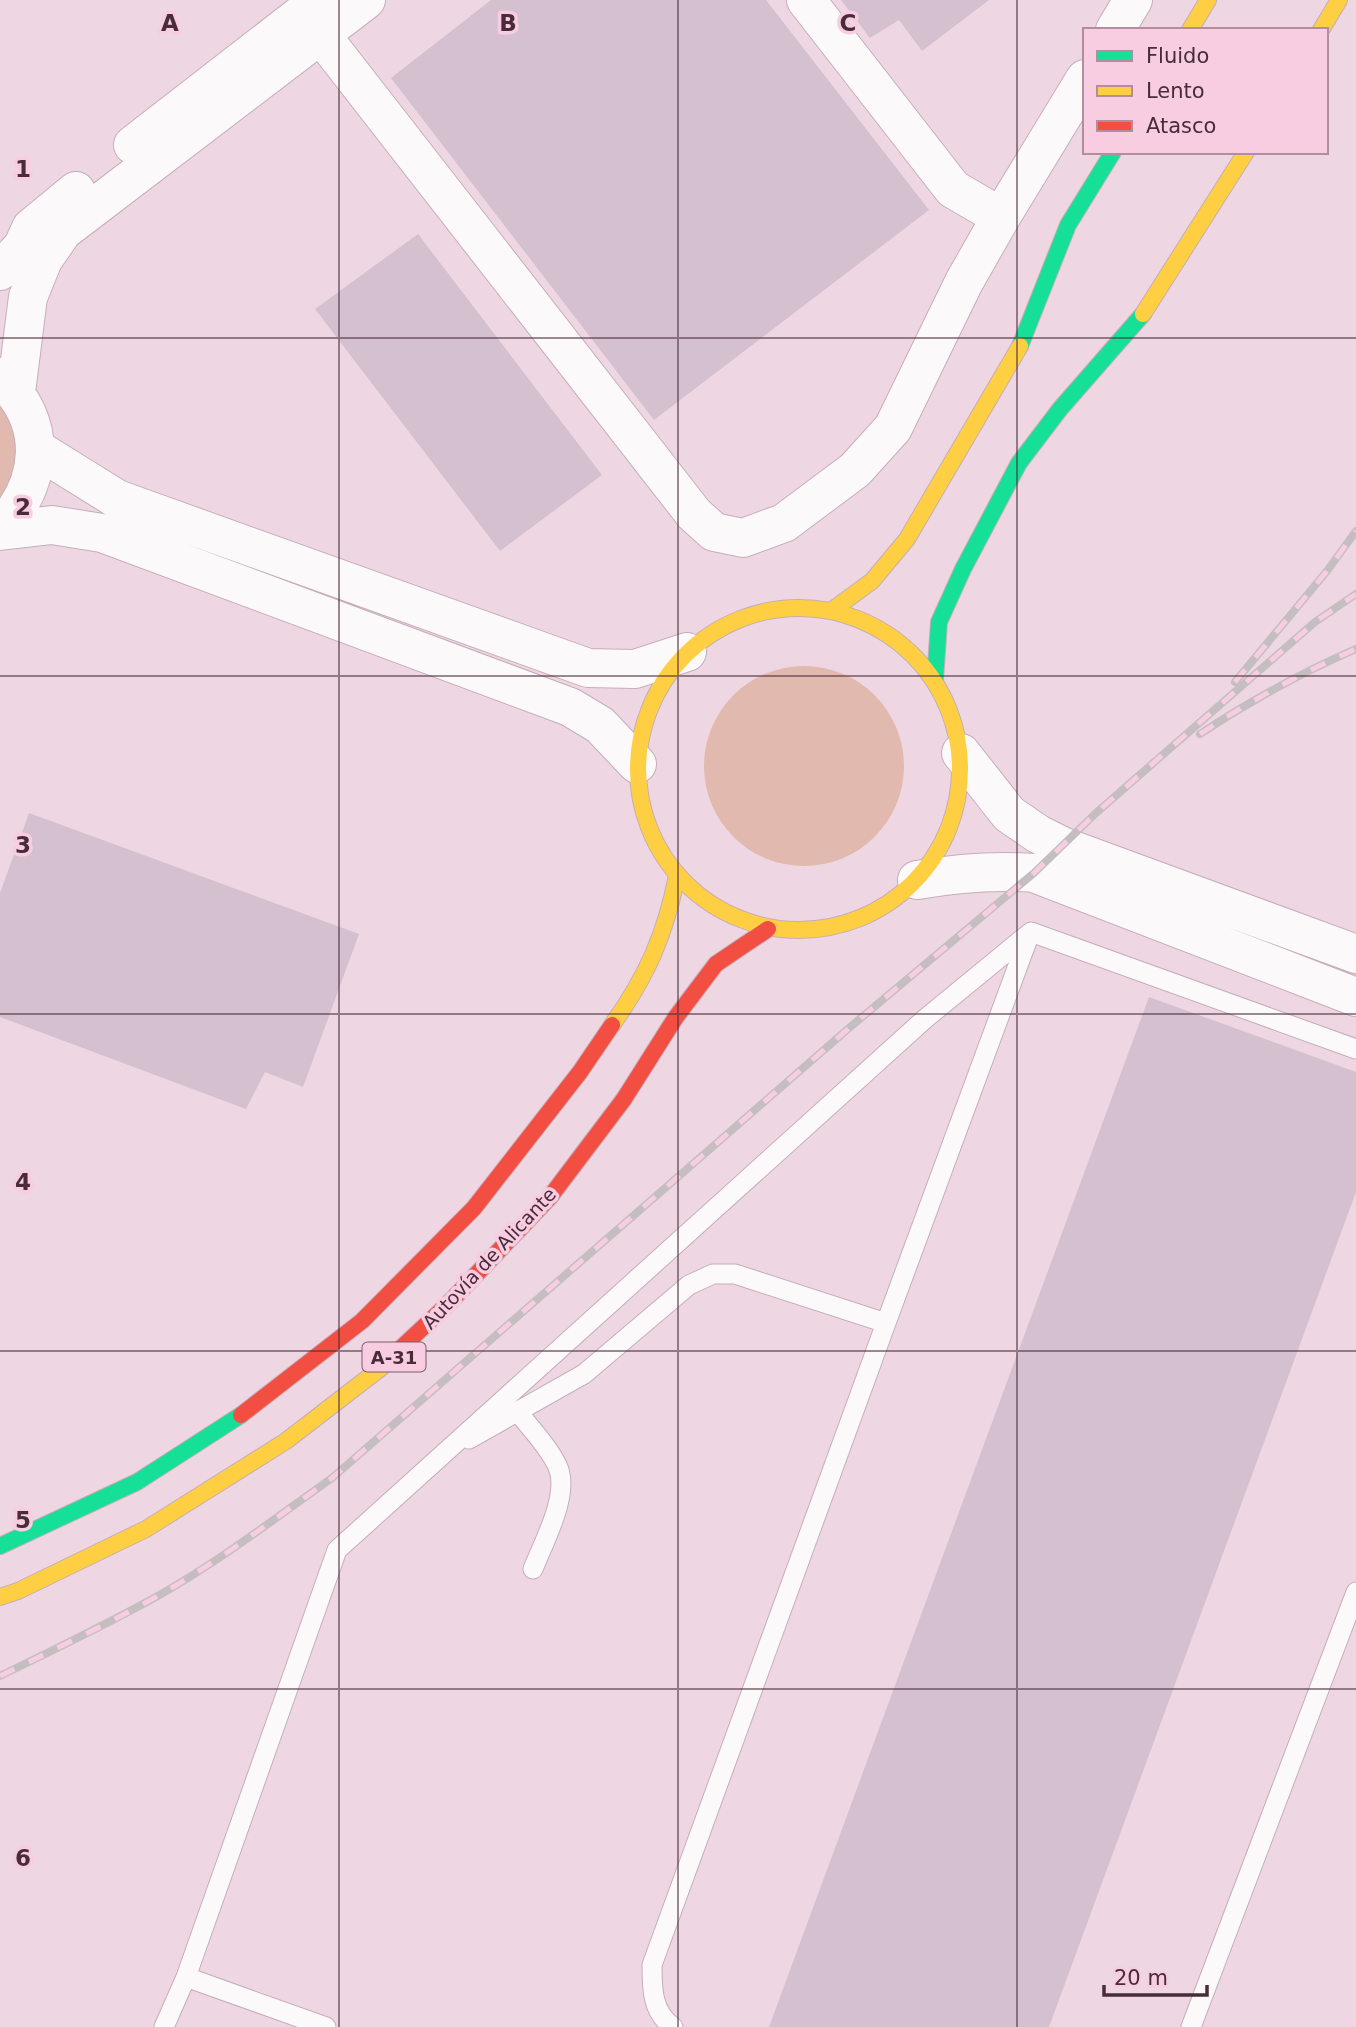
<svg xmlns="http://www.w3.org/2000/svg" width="1356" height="2027" font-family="'DejaVu Sans',sans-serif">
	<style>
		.green { fill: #e2b9ae }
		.building { fill: #d4c0ce }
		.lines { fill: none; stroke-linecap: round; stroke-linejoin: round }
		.lane-casing { stroke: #c5aeb9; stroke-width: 21 }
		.street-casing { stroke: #c5aeb9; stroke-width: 40 }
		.fast-casing { stroke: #c5aeb9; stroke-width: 18 }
		.slow-casing { stroke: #c5aeb9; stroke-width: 18 }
		.jam-casing { stroke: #c5aeb9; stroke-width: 18 }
		.lane { stroke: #fcf9fb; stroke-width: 19 }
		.street { stroke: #fcf9fb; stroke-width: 38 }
		.fast { stroke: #16e098; stroke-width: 16 }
		.slow { stroke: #ffcf43; stroke-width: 16 }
		.jam { stroke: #f24e42; stroke-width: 16 }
		.rail-casing { stroke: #c4bec1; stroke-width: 8 }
		.rail { stroke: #f8cde1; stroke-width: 5; stroke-dasharray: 16; stroke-linecap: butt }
		.grid { fill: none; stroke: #482c3a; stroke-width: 2; stroke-opacity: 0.55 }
		.labels { text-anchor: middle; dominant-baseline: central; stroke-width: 7; stroke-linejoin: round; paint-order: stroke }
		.shield { fill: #f8cde1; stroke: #7d5c6c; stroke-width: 2 }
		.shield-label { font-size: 18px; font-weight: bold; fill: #482c3a }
		.street-label { font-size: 19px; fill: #482c3a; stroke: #f8cde1 }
		.grid-label { font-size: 23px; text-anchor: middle; font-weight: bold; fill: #482c3a; stroke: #f8cde1; stroke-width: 7; stroke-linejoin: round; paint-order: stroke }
	</style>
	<rect width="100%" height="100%" fill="#eed7e2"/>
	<!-- green -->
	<path class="green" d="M0,402C23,443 24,463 0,504Z
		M704 766a100 100 0 1 1 200 0a100 100 0 1 1-200 0Z"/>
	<!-- building -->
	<path class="building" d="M491,0H766L929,210L654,420L391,78Z
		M841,0H989L922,51L899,20L870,38Z
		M418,234L602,475L500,551L315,309Z
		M29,813L359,934L303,1087L265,1072L246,1109L0,1017V893Z
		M1149,997L1356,1072V1192L1049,2027H769Z"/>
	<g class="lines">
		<defs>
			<path id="lane" d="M1031,932L1356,1049
				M518,1412C531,1429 548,1446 557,1465C571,1493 544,1541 533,1569
				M469,1439L584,1374L689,1285L713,1274H735L886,1323
				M186,1977L326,2027
				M164,2027L186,1977L337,1550L926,1018L1031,932
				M673,2027C652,2012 652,1989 652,1965L886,1323L1030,933
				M1191,2027L1356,1592"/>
			<path id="street" d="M806,0L953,189L1001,217
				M1115,30L1133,0
				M321,35L694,514L714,532L743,538L784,523L855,470L893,428L964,282L1001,217L1085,79
				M133,145L320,0
				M0,271L23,246L31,228L76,191
				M0,377C49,423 44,482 0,529
				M16,392L28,297L43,260L63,231L366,0
				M35,448L117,499L588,668L635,669L687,652
				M0,531L52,525L102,533L570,707L600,725L637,764
				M961,753L1009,814L1038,834L1062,846L1356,954
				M917,880C957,873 994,870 1034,873L1356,997"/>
			<path id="fast" d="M1020,346L1068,225L1113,152
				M935,680L939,622L963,569L1019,463L1060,409L1143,314
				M0,1546L137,1482L241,1415"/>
			<path id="slow" d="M1190,30L1208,0
				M1321,30L1339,0
				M1143,314L1246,152
				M638 769a161 161 0 1 1 322 0a161 161 0 1 1-322 0Z
				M831,611L872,581L907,539L1020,346
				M612,1025C647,976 665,935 677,876
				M0,1597L18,1591L146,1529L286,1441L382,1367L399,1350"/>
			<path id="jam" d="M399,1350L448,1304L550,1197L624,1099L676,1017L716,964L768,929
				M241,1415L362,1321L474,1208L580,1072L612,1025"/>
		</defs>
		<!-- lane casing -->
		<use href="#lane" class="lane-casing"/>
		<!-- street casing -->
		<use href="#street" class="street-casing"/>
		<!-- fast casing -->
		<use href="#fast" class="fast-casing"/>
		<!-- slow casing -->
		<use href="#slow" class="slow-casing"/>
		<!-- jam casing -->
		<use href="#jam" class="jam-casing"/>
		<!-- lane -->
		<use href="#lane" class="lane"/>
		<!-- street -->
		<use href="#street" class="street"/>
		<!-- fast -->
		<use href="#fast" class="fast"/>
		<!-- slow -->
		<use href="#slow" class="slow"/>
		<!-- jam -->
		<use href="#jam" class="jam"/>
		<defs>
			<path id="rail" d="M1235,682L1327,571L1356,531
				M1200,734C1250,701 1301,673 1356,649
				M0,1676C55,1649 110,1623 163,1593C222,1559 277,1517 332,1478L849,1028L1034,873L1096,813L1315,622L1356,594"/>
		</defs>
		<!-- rail casing -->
		<use href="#rail" class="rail-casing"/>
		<!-- rail -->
		<use href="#rail" class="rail"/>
	</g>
	<!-- grid -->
	<path class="grid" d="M339,0V2027M678,0V2027M1017,0V2027M0,338H1356M0,676H1356M0,1014H1356M0,1351H1356M0,1689H1356"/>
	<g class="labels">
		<!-- shield labels -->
		<rect class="shield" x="362.5" y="1342.5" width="63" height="29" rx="5"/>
		<g class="shield-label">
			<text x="394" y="1357">A-31</text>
		</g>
		<!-- street labels -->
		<g class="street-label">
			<text transform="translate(489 1258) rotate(-47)">Autovía de Alicante</text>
		</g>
	</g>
	<g class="grid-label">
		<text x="170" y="31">A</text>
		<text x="508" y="31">B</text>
		<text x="848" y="31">C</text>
		<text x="23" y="177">1</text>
		<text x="23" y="515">2</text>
		<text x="23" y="853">3</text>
		<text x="23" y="1190">4</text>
		<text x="23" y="1528">5</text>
		<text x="23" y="1866">6</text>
	</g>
	<!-- legend -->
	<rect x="1083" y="28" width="245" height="126" fill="#f8cde1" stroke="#b28d9e" stroke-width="2"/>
	<rect x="1097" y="51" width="35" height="10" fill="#16e098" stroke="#b28d9e" stroke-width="2"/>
	<text x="1146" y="63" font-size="21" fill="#482c3a">Fluido</text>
	<rect x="1097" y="86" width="35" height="10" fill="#ffcf43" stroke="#b28d9e" stroke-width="2"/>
	<text x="1146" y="98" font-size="21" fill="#482c3a">Lento</text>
	<rect x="1097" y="121" width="35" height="10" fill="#f24e42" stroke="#b28d9e" stroke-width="2"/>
	<text x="1146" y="133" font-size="21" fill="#482c3a">Atasco</text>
	<!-- scale -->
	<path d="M1104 1985v10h103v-10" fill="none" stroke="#482c3a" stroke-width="3.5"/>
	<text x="1114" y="1985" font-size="21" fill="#482c3a" stroke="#f8cde1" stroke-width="5" paint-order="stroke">20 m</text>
</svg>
